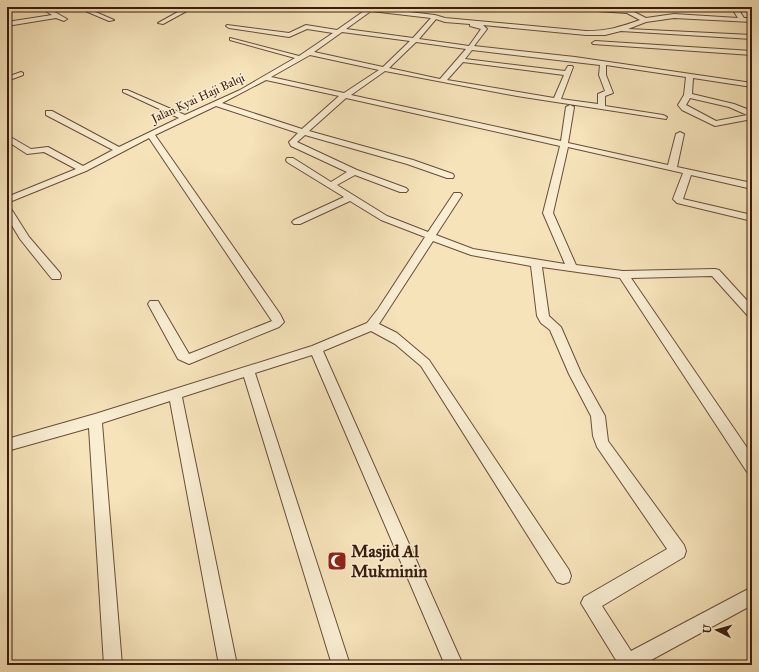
<svg xmlns="http://www.w3.org/2000/svg" width="759" height="672" font-family="'IM FELL Great Primer',serif">
	<style>
		.lines { fill: none; stroke-linecap: round; stroke-linejoin: round }
		.street-casing { stroke: #694d38; stroke-width: 2 }
		.street { fill: #f9edd2; fill-rule: evenodd }
		.labels { text-anchor: middle; dominant-baseline: central; stroke-width: 3; stroke-linejoin: round; paint-order: stroke }
		.far-street-label { font-size: 12px; fill: #3a1b0c; stroke: #f9edd2 }
		.near-poi-label { font-size: 17px; font-weight: bold; fill: #3a1b0c; stroke: #f9edd2; text-anchor: start }
	</style>
	<rect width="100%" height="100%" fill="#f6e3ba"/>
	<filter id="stains"><feTurbulence type="fractalNoise" baseFrequency=".005" numOctaves="4"/><feColorMatrix values="0 0 0 0 .2 0 0 0 0 .09 0 0 0 0 .02 0 0 0 .5 -.17"/></filter>
	<radialGradient id="worn" r=".72"><stop offset=".6" stop-color="#630" stop-opacity="0"/><stop offset="1" stop-color="#630" stop-opacity=".3"/></radialGradient>
	<g class="lines">
		<defs>
			<path id="street" d="M7,7H18L7,10Z
				M39,7H46L67,19L64,21L56,18L7,26V22L52,15Z
				M76,7H84L114,20L109,21Z
				M187,7H194L163,24L158,23Z
				M344,7H376L374,8L435,15L445,18L586,31C608,31 620,27 640,20L627,13L568,9L565,7L628,9L646,18L674,14L738,18L731,7H737L744,18H752V22L674,18L646,22L628,29L752,35V39L621,31L605,35H586L483,25L487,29L474,46L575,57L752,83V87L693,78L692,94L734,104L752,111V119L715,126L682,110L678,105L684,95L686,77L606,65V75L613,93L605,96V106L663,115L667,117L666,119L517,96L385,71L351,95L561,141L566,107L570,105L574,107L568,143L668,165L676,134L680,132L684,134L677,167L752,183V189L691,175L683,199L752,215V221L677,203L673,199L683,173L568,147L553,213L576,265L623,271L715,269L719,270L752,306V317L748,316L712,276L631,278L752,455V474L747,472L620,278L542,267L549,316L561,327L581,373L605,416L608,441L684,545L686,551L684,557L602,606L631,651L752,587V605L642,665H619L581,603L584,597L667,549L597,447L593,436L591,416L569,374L550,330L541,323L537,316L531,266L471,255L433,241L379,324L397,333L429,360L569,570L571,576L569,582L563,584L557,582L421,366L395,344L371,331L323,351L463,665H445L312,355L255,373L350,665H332L244,377L182,397L237,665H219L170,401L102,423L122,665H104L89,428L7,451V439L95,414L312,346L367,323L378,309L425,237L381,220L350,201L300,224H294L292,222L294,220L344,197L287,162L286,160L287,158H293L331,182L347,172L291,146L289,142L298,133L216,106L155,135L280,314L284,322L279,327L189,364L178,359L148,304L150,301H158L189,354L272,321L149,138L86,171L7,203V197L76,169L44,152L27,154L7,141V135L31,149L48,147L83,166L113,150L46,115V111H52L119,147L179,118L123,92V90H127L185,115L240,90L295,58L230,40V38L299,56L333,33L307,29L289,37L229,28L226,26L227,25L289,33L306,25L337,30L364,11ZM371,11L431,18L413,38L346,29ZM436,19L445,22L470,24V26L481,29L469,46L419,39ZM342,32L410,41L383,67L314,52ZM416,42L466,49L440,79L389,68ZM472,50L600,65L599,75L605,91L598,94V104L561,99L573,67L572,66H568L565,71L465,59ZM310,55L379,70L344,93L271,77ZM463,62L564,75L554,98L447,80ZM266,80L339,96L302,129L222,103ZM346,98L560,146L543,213L565,264L473,249L436,235L462,195L460,193H454L428,232L387,216L337,185L355,175L400,192H406L408,190L406,188L357,170L297,142L305,135L407,164L447,178H453L454,176L453,174L413,160L309,131ZM690,98L729,107L747,115L716,121L688,106L686,105Z
				M595,41L752,51V55L593,44L592,43Z
				M21,72L23,73V75L7,81V77Z
				M7,206L10,207L29,237L60,273L61,276L60,279H52L20,239L7,217Z"/>
		</defs>
		<!-- street casing -->
		<use href="#street" class="street-casing"/>
		<!-- street -->
		<use href="#street" class="street"/>
	</g>
	<!-- icons -->
	<defs>
		<symbol id="mosque-square" viewBox="-11 -11 22 22"><rect x="-9" y="-9" width="18" height="18" rx="4" fill="#8f2418" stroke="#f9edd2"/><path d="M3.5-4.9A6 6 0 1 0 3.5 4.9A5 5 0 1 1 3.5-4.9Z" fill="#fff"/></symbol>
	</defs>
	<g fill-rule="evenodd">
		<use href="#mosque-square" x="326" y="550" width="22" height="22"/>
	</g>
	<g class="labels">
		<!-- far-street labels -->
		<g class="far-street-label">
			<text transform="translate(198 98) rotate(-25)">Jalan Kyai Haji Balqi</text>
		</g>
		<!-- near-poi labels -->
		<g class="near-poi-label">
			<text x="351" y="551">Masjid Al<tspan x="351" dy="20">Mukminin</tspan></text>
		</g>
	</g>
	<!-- margin -->
	<rect width="759" height="672" fill="none" stroke="#f6e3ba" stroke-width="24"/>
	<rect x="8" y="8" width="743" height="656" fill="none" stroke="#3a1b0c" stroke-width="2"/>
	<rect x="12" y="12" width="735" height="648" fill="none" stroke="#3a1b0c"/>
	<!-- north arrow -->
	<g transform="translate(717 630) rotate(276)" stroke="#f9edd2" stroke-width="3" paint-order="stroke">
	<path d="M0-3L7 15L0 10L-7 15Z" fill="#3a1b0c"/>
	<text y="-6" font-size="11" font-weight="bold" text-anchor="middle" fill="#3a1b0c">U</text>
	</g>
	<rect width="100%" height="100%" filter="url(#stains)"/>
	<rect width="100%" height="100%" fill="url(#worn)"/>
</svg>
